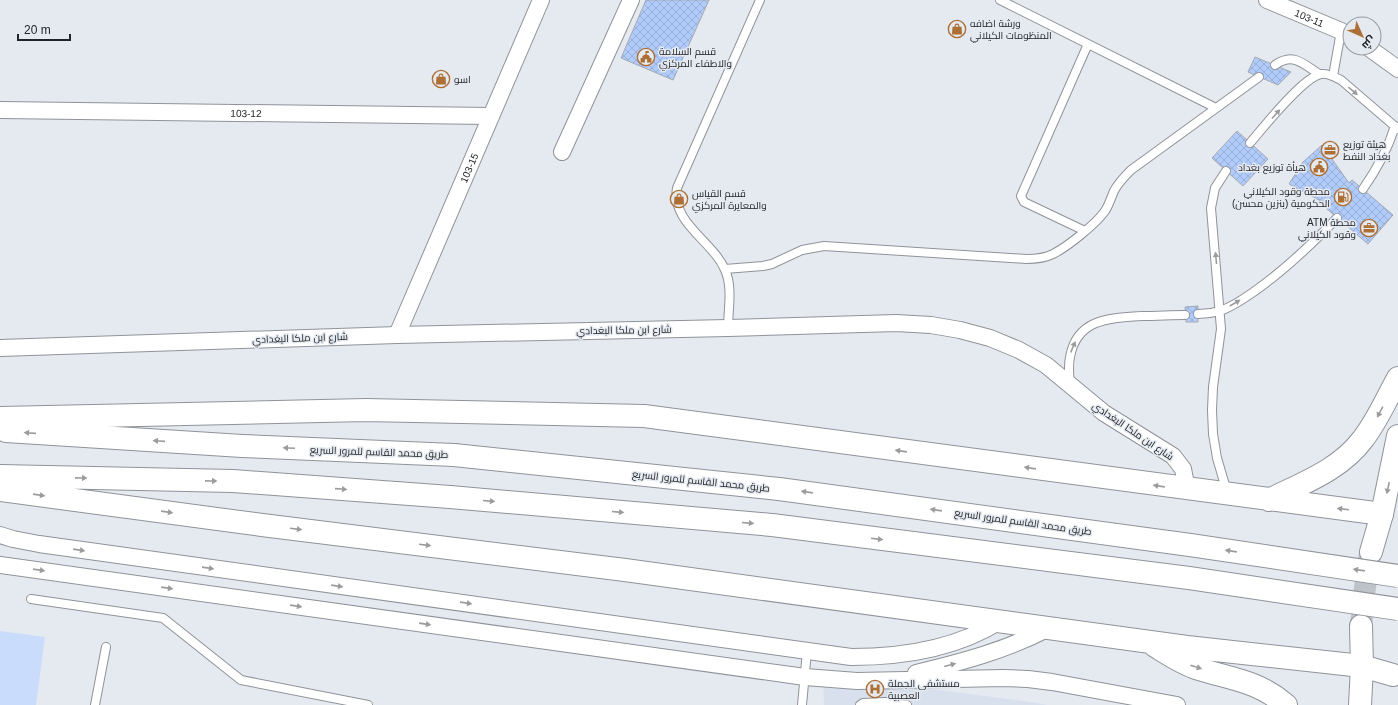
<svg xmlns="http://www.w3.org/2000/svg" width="1398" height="705" font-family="Helvetica,Cairo,sans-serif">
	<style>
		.built { fill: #d8e0ee }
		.grass { fill: #cadcfb }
		.building { fill: url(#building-cross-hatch); stroke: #a5a9b0 }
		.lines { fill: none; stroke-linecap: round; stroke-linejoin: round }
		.primary-tunnel { stroke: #bec2c9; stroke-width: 22; stroke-dasharray: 22 11; stroke-linecap: butt }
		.service-casing { stroke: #8f9399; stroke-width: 10 }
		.minor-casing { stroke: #8f9399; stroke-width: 18 }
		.primary-casing { stroke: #8f9399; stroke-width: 24 }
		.motorway-casing { stroke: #8f9399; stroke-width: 24 }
		.service { stroke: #fff; stroke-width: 8 }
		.minor { stroke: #fff; stroke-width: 16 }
		.primary { stroke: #fff; stroke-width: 22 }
		.motorway { stroke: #fff; stroke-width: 22 }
		.motorway-bridge-casing { stroke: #8f9399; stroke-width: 24; stroke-linecap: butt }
		.motorway-bridge { stroke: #fff; stroke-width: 22 }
		.oneway { fill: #9c9c9e }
		.labels { text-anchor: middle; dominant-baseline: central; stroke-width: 3; stroke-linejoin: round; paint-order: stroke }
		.street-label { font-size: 10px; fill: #232427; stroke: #e5eaf1 }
		.poi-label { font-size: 10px; fill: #232427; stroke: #e5eaf1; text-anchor: start }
	</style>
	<defs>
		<pattern id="building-cross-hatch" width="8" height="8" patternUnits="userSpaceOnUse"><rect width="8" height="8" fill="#b1ccfb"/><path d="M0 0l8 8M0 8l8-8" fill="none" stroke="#98afd7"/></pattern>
	</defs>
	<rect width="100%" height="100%" fill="#e5eaf1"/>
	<!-- built -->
	<path class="built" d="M823,675L1031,702L1047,705H824Z"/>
	<!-- grass -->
	<path class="grass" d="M0,631L45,637L36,705H0Z"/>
	<!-- building -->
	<path class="building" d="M646,0H709L673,80L621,58Z
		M1255,57L1291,72L1278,85L1248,72Z
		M1237,131L1268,159L1243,186L1212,158Z
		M1322,145L1349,183L1352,180L1393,215L1368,244L1327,209L1330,206L1289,184L1303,162Z
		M1198,306V322H1186L1185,307Z"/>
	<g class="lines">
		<!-- primary-tunnel -->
		<path class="primary-tunnel" d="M1361,626L1363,601L1370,553"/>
		<defs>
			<path id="service" d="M1000,0L1216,108
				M1275,65C1294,52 1303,64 1319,74
				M1333,76L1341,31
				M1250,143C1263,128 1303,77 1321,74C1328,73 1335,77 1341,80L1398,129
				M1226,171L1215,188L1211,208L1221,329L1213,387L1212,410L1213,434L1217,458L1227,492
				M1363,189C1377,169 1388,149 1395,126
				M1085,231L1024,202L1021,196L1088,44
				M725,269L763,266L772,264L802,250L824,246L1026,259C1036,259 1045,258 1053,254C1067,247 1096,224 1105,211C1109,205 1111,198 1114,191C1118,183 1125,176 1131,170L1259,77
				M1198,314C1206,314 1213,313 1220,311C1231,307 1242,300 1252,293C1284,271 1310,246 1337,218
				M728,328C728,310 733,287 725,270C713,241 671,223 677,188L760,0
				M1070,385C1069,375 1068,366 1070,357C1077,318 1111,318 1142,316C1157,316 1171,315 1185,315
				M31,599L163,618L241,680L368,705
				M95,705L106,647
				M802,705L807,651
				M860,705L863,703L885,702L907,705"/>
			<g id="minor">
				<path id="s1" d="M1267,0L1341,31L1350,37"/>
				<path d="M1369,48L1398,69"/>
				<path id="s2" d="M0,110L491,116"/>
				<path d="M562,152L631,0"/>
				<path id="s3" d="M397,335L541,0"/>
				<path d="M0,348L397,335L728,328L896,323L931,325L960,330L990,338L1019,350L1046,365L1104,413L1173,456L1183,469L1187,489"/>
				<path d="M0,535L13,539L39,544L851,657C902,657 956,649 1000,621"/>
				<path d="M0,565L805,677L857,681L1003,678L1028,679L1052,682L1177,705"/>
				<path d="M916,673C962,662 1007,650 1049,628"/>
			</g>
			<path id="primary" d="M1371,552L1382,514L1398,436
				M1362,666L1393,675
				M1360,705L1362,666L1361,626"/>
			<path id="motorway" d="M0,418L366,410L644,416L1382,514
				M6,431L242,446L454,455
				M0,476L233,481L450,497
				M0,490L262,525L625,570L1187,647L1362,666
				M1269,500C1303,483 1340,470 1363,439C1377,421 1387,398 1398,378
				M1155,646C1168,654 1181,663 1196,668C1230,679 1257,680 1286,705"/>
		</defs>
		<!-- service casing -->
		<use href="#service" class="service-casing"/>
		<!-- minor casing -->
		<use href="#minor" class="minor-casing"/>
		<!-- primary casing -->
		<use href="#primary" class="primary-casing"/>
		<!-- motorway casing -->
		<use href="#motorway" class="motorway-casing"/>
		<!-- service -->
		<use href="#service" class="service"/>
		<!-- minor -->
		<use href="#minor" class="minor"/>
		<!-- primary -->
		<use href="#primary" class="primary"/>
		<!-- motorway -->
		<use href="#motorway" class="motorway"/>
		<defs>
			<path id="motorway-bridge" d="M454,455L779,489L1190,545L1398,576
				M450,497L772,525L1189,578L1398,609"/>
		</defs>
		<!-- motorway-bridge casing -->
		<use href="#motorway-bridge" class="motorway-bridge-casing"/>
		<!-- motorway-bridge -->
		<use href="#motorway-bridge" class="motorway-bridge"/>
	</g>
	<!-- one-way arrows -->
	<defs><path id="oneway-solid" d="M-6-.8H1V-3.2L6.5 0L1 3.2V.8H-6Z"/></defs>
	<g class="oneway">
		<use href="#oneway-solid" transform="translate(1353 91) rotate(40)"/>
		<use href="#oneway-solid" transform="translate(1276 114) rotate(-48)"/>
		<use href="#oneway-solid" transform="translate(1216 258) rotate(-95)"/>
		<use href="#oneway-solid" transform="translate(1235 303) rotate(-30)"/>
		<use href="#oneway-solid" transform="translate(1073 347) rotate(-67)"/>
		<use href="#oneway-solid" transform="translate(1380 412) rotate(118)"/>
		<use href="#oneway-solid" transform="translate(30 433) rotate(-176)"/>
		<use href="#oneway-solid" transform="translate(159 441) rotate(-176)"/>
		<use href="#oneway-solid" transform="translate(289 448) rotate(-178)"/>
		<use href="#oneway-solid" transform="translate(901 451) rotate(-172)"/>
		<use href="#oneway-solid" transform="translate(1030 468) rotate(-172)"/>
		<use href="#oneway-solid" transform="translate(81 478) rotate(1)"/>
		<use href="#oneway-solid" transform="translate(211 481) rotate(1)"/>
		<use href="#oneway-solid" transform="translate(1159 486) rotate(-172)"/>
		<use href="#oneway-solid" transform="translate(1388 488) rotate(102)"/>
		<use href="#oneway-solid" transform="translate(341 489) rotate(4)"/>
		<use href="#oneway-solid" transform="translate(807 492) rotate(-172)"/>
		<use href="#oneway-solid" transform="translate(39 495) rotate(8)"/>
		<use href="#oneway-solid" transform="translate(489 501) rotate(5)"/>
		<use href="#oneway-solid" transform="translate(1343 509) rotate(-173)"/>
		<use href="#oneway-solid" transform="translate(936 510) rotate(-172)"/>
		<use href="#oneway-solid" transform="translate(167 512) rotate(8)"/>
		<use href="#oneway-solid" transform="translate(618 512) rotate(5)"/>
		<use href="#oneway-solid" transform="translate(748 523) rotate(5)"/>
		<use href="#oneway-solid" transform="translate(296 529) rotate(7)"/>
		<use href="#oneway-solid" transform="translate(877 539) rotate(7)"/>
		<use href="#oneway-solid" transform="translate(425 545) rotate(7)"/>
		<use href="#oneway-solid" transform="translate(79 550) rotate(8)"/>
		<use href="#oneway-solid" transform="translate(1231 551) rotate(-172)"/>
		<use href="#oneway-solid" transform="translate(208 568) rotate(8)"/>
		<use href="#oneway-solid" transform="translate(39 570) rotate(8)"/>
		<use href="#oneway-solid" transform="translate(1359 570) rotate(-172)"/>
		<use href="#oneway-solid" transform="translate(337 586) rotate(8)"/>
		<use href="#oneway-solid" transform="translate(167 588) rotate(8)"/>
		<use href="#oneway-solid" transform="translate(466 603) rotate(8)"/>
		<use href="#oneway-solid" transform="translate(296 606) rotate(8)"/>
		<use href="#oneway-solid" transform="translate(425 624) rotate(8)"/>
		<use href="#oneway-solid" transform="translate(950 665) rotate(-15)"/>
		<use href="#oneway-solid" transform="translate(1196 667) rotate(18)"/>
	</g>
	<!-- icons -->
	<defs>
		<symbol id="shop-ring" viewBox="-11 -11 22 22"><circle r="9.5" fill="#e5eaf1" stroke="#ad6f34" stroke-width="1.5"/><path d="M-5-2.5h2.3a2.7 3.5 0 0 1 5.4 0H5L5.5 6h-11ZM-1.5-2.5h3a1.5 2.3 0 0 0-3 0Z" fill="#ad6f34"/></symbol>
		<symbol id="civic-ring" viewBox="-11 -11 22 22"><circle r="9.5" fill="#e5eaf1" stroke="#ad6f34" stroke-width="1.5"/><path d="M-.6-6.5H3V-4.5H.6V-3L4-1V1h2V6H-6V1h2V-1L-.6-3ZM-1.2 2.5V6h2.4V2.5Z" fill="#ad6f34"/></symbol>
		<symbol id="office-ring" viewBox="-11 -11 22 22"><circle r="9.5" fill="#e5eaf1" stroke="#ad6f34" stroke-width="1.5"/><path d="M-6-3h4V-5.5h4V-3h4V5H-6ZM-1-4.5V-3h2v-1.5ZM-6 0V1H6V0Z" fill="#ad6f34"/></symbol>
		<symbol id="fuel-ring" viewBox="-11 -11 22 22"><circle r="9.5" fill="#e5eaf1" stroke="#ad6f34" stroke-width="1.5"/><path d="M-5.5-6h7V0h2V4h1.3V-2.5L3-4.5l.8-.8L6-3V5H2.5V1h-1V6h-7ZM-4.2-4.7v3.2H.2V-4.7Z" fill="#ad6f34"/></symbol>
		<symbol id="hospital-ring" viewBox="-11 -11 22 22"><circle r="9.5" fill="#e5eaf1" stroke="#ad6f34" stroke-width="1.5"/><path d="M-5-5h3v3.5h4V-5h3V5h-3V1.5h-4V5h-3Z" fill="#ad6f34"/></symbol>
	</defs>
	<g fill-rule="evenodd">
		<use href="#shop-ring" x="947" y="19" width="20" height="20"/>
		<use href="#civic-ring" x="636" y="47" width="20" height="20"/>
		<use href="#shop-ring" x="431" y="69" width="20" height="20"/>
		<use href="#office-ring" x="1320" y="140" width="20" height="20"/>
		<use href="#civic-ring" x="1309" y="157" width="20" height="20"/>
		<use href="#fuel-ring" x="1333" y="187" width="20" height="20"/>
		<use href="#shop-ring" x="669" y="189" width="20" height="20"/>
		<use href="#office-ring" x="1359" y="218" width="20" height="20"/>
		<use href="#hospital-ring" x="865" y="679" width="20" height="20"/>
	</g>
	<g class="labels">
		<!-- street labels -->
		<g class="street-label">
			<text stroke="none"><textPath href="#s1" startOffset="46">103-11</textPath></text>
			<text stroke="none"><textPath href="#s2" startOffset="246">103-12</textPath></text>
			<text stroke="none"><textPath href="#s3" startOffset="182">103-15</textPath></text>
			<text transform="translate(624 330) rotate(-1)">شارع ابن ملكا البغدادي</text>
			<text transform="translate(300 338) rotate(-2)">شارع ابن ملكا البغدادي</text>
			<text transform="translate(1133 431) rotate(34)">شارع ابن ملكا البغدادي</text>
			<text transform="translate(379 452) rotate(2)">طريق محمد القاسم للمرور السريع</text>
			<text transform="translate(701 481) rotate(6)">طريق محمد القاسم للمرور السريع</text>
			<text transform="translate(1023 522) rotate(8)">طريق محمد القاسم للمرور السريع</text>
		</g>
		<!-- poi labels -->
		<g class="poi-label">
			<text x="970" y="23">ورشة اضافه<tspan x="970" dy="12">المنظومات الكيلاني</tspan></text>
			<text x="659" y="51">قسم السلامة<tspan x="659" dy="12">والاطفاء المركزي</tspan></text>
			<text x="454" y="79">اسو</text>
			<text x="1343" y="144">هيئة توزيع<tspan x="1343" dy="12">بغداد النفط</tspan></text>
			<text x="1306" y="167" text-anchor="end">هيأة توزيع بغداد</text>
			<text x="1330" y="191" text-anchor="end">محطة وقود الكيلاني<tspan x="1330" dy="12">الحكومية (بنزين محسن)</tspan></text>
			<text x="692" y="193">قسم القياس<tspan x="692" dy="12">والمعايرة المركزي</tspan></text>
			<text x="1356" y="222" text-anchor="end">ATM محطة<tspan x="1356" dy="12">وقود الكيلاني</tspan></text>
			<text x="888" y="683">مستشفى الجملة<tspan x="888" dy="12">العصبية</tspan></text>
		</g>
	</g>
	<!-- north arrow -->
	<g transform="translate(1362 36) rotate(135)"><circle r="19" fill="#e5eaf1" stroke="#979ba0"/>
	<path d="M0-3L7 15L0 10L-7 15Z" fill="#ad6f34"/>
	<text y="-6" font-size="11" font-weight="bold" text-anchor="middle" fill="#232427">ش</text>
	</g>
	<!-- scale -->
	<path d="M18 34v6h52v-6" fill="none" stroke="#232427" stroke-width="2"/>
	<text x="24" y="34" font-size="12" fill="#232427" stroke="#e5eaf1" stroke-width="3" paint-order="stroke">20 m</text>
</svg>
